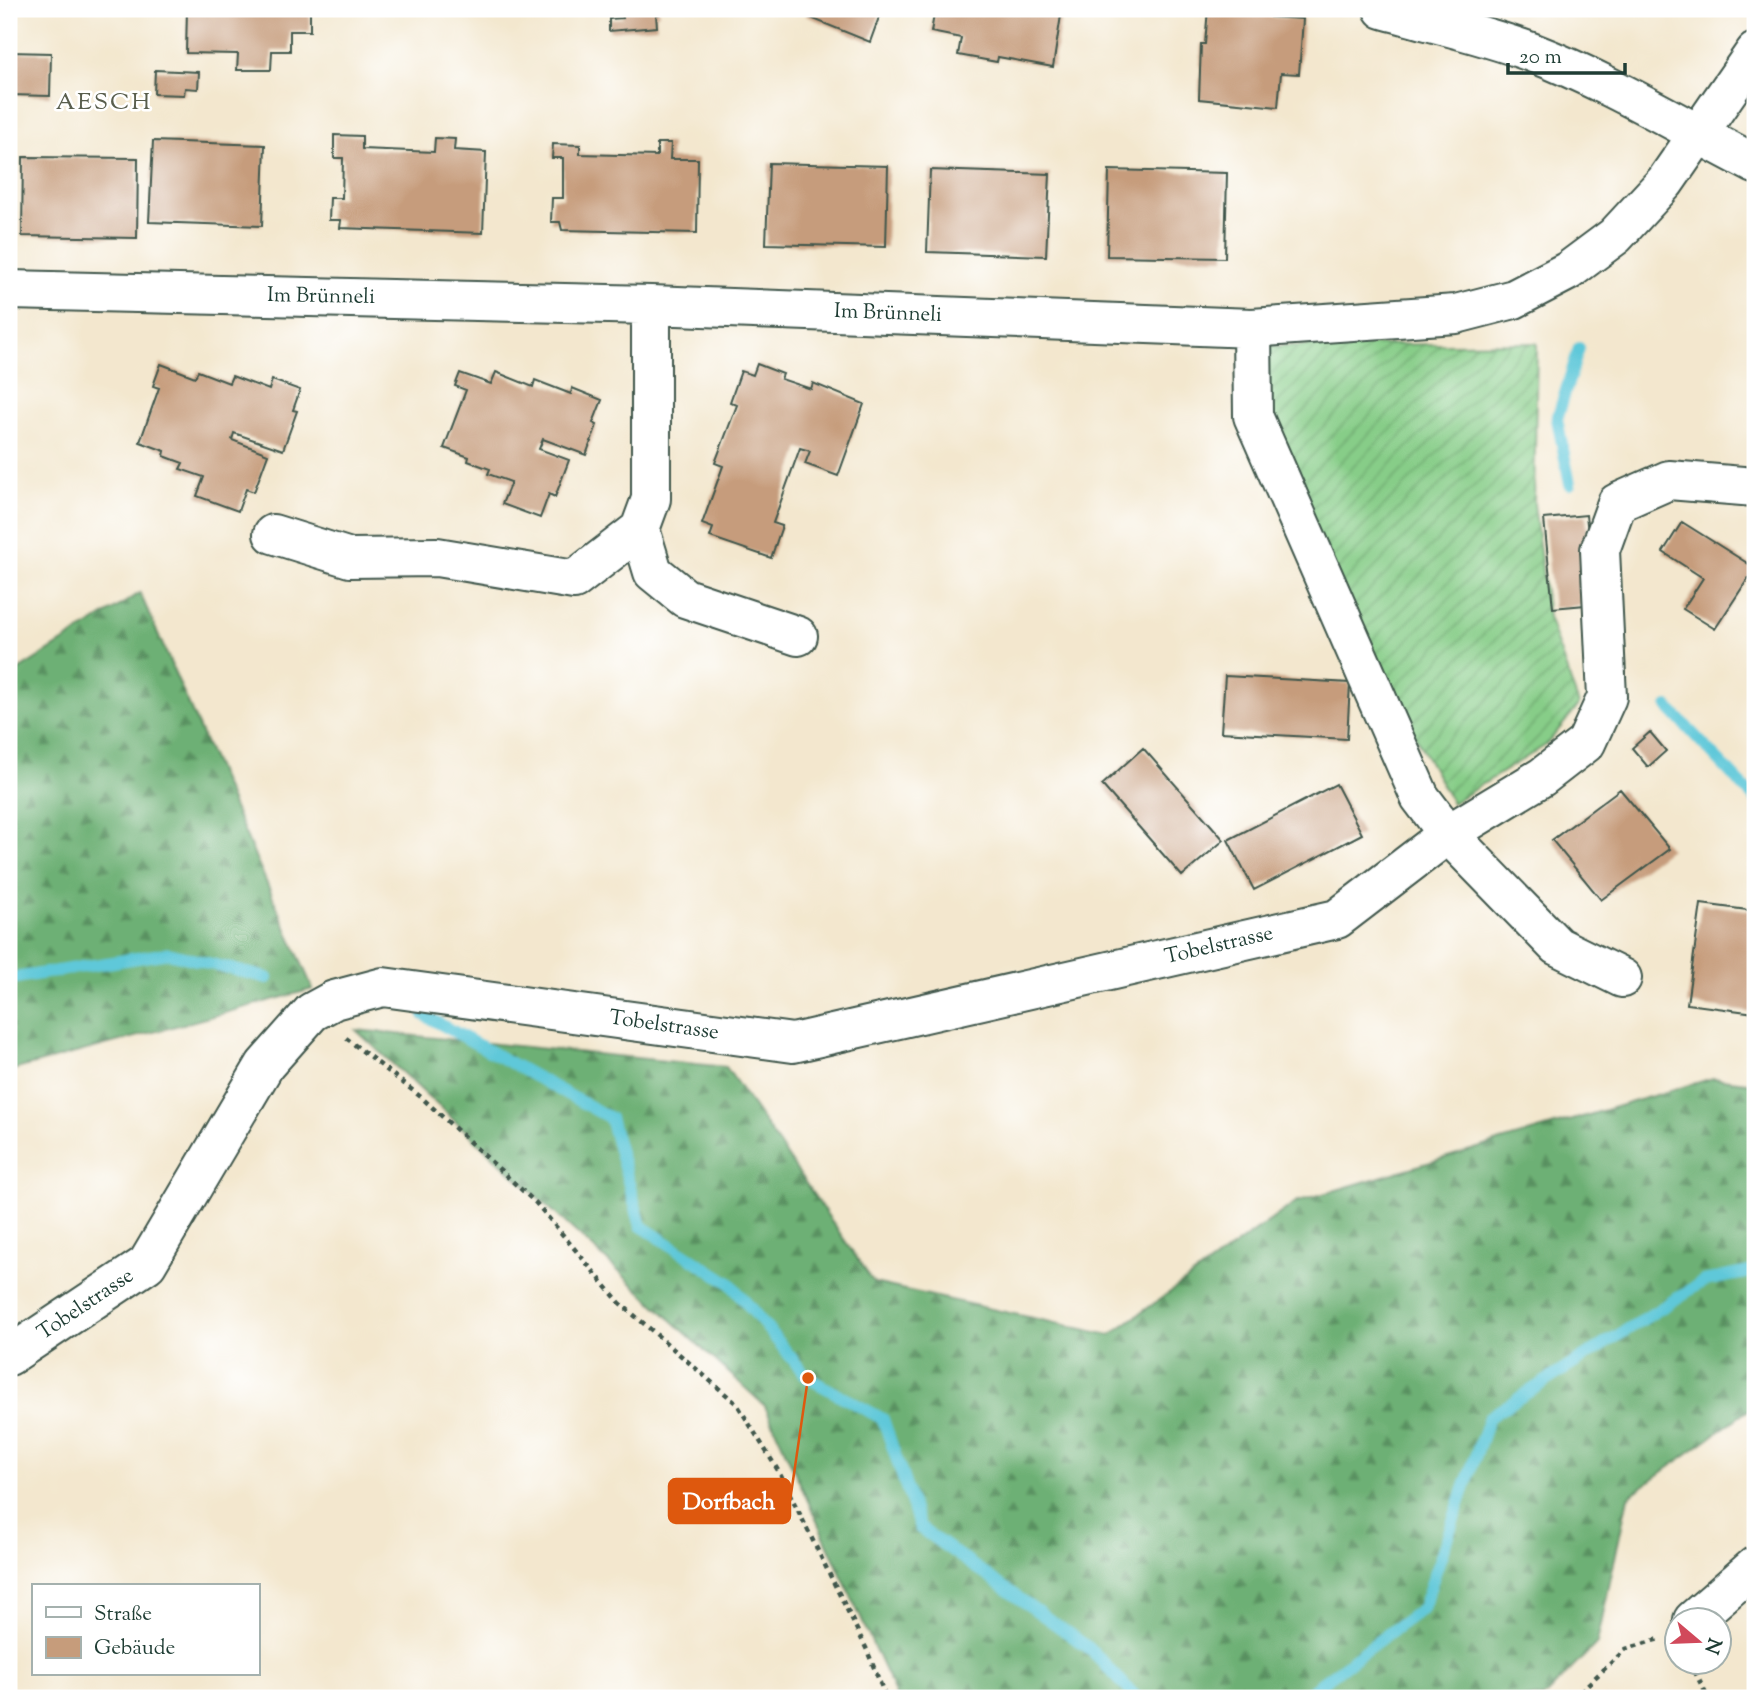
<svg xmlns="http://www.w3.org/2000/svg" width="1764" height="1707" font-family="'Sorts Mill Goudy',serif">
	<style>
		.forest { fill: url(#forest-firs); stroke: #467654; stroke-width: 2 }
		.garden { fill: url(#garden-furrows); stroke: #53855e; stroke-width: 2 }
		.lines { fill: none; stroke-linecap: round; stroke-linejoin: round }
		.stream { stroke: #5ec8d9; stroke-width: 12 }
		.building { fill: #c69c7b }
		.minor-casing { stroke: #3f564b; stroke-width: 42 }
		.major-casing { stroke: #3f564b; stroke-width: 42 }
		.path { stroke: #3f564b; stroke-width: 4.5; stroke-dasharray: 5 5; stroke-linecap: butt }
		.minor { stroke: #fff; stroke-width: 38 }
		.major { stroke: #fff; stroke-width: 38 }
		.labels { text-anchor: middle; dominant-baseline: central; stroke-width: 5; stroke-linejoin: round; paint-order: stroke }
		.street-label { font-size: 21px; fill: #1f3d34; stroke: #fff }
		.quarter-label { font-size: 24px; letter-spacing: 2px; fill: #595e4d; stroke: #fff }
		.leader { fill: none; stroke: #de580e; stroke-width: 2.5 }
		.callout-dot { fill: #de580e; stroke: #fff; stroke-width: 2.5 }
		.callout { fill: #de580e; stroke: #de580e; stroke-width: 2.5 }
		.callout-label { font-size: 23px; text-anchor: middle; font-weight: bold; fill: #fff }
	</style>
	<defs>
		<pattern id="forest-firs" width="22" height="20" patternUnits="userSpaceOnUse" patternTransform="scale(1.75)"><rect width="22" height="20" fill="#6db074"/><path d="M5 1l3.5 6h-7zM16 11l3.5 6h-7z" fill="#599060"/></pattern>
		<pattern id="garden-furrows" width="10" height="10" patternUnits="userSpaceOnUse" patternTransform="scale(1.75)"><rect width="10" height="10" fill="#87cd88"/><path d="M-1 1l2-2M0 10L10 0M9 11l2-2" fill="none" stroke="#6ea870"/></pattern>
	</defs>
	<rect width="100%" height="100%" fill="#fff"/>
	<filter id="ink" filterUnits="userSpaceOnUse"><feTurbulence type="fractalNoise" baseFrequency=".0143" numOctaves="2"/><feDisplacementMap in="SourceGraphic" scale="14" xChannelSelector="R" yChannelSelector="G"/><feConvolveMatrix kernelMatrix="1 2 1 2 8 2 1 2 1" color-interpolation-filters="sRGB"/></filter>
	<filter id="wash" filterUnits="userSpaceOnUse"><feTurbulence type="fractalNoise" baseFrequency=".00686" numOctaves="4" result="noise"/><feDisplacementMap in="SourceGraphic" scale="28" xChannelSelector="R" yChannelSelector="G"/><feGaussianBlur stdDeviation="1.57" result="paint"/><feColorMatrix in="noise" values="0 0 0 0 0 0 0 0 0 0 0 0 0 0 0 0 0 1.4 0 .05"/><feComposite in="paint" operator="in"/></filter>
	<g filter="url(#wash)">
		<rect width="100%" height="100%" fill="#f3e7ce"/>
		<!-- forest -->
		<path class="forest" d="M140,593L313,989L9,1071V676Z
			M356,1030L726,1067L874,1283L1110,1335L1296,1202L1713,1078L1755,1083V1405L1628,1497L1597,1643L1543,1698H897L765,1406Z"/>
		<!-- garden -->
		<path class="garden" d="M1537,343L1534,504L1548,617L1579,705L1546,745L1452,803L1356,629L1260,426L1267,346Z"/>
		<g class="lines">
			<!-- stream -->
			<path class="stream" d="M1570,484L1557,419L1579,348
				M1668,707L1755,799
				M9,979L168,953L267,978
				M424,1015L610,1118L641,1226L730,1283L808,1378L883,1419L920,1528L1089,1648L1137,1698
				M1301,1698L1423,1608L1489,1417L1704,1281L1755,1271"/>
		</g>
		<g id="blocks">
			<!-- building -->
			<path class="building" d="M187,9H310V31H290V51H272L271,70H237L238,54L186,53Z
				M622,9H659V14L656,15L657,27L609,31V19L623,18Z
				M809,9H882L870,42L806,16Z
				M935,9H1062L1053,67L998,57L997,62L958,55L961,38L931,32Z
				M1208,9H1271L1270,17L1303,19L1299,74L1281,73L1278,107L1199,99L1201,44H1205Z
				M9,52L51,53L50,96L9,95Z
				M155,70L199,72L198,89L185,88L184,95L154,94Z
				M334,135L362,136V149L434,152L435,138L455,139L454,150L486,152L483,233L340,228L341,220H329L330,198H342L343,158H334Z
				M153,141L265,145L262,226L149,222Z
				M657,143H671L670,159H698L697,233L562,230L560,222H551L552,198H563V158H552L553,144L580,145V154L657,156Z
				M23,157L138,158L137,238L22,236Z
				M769,163L888,166L886,247L766,244Z
				M930,170L1050,174L1046,256L927,252Z
				M1109,170L1227,173L1225,258L1107,256Z
				M161,364L195,377L198,371L229,383L232,376L269,390L272,380L300,390L293,410L297,411L283,450L234,433L232,440L268,454L254,492L246,489L238,511L197,496L204,477L180,469L183,463L164,456L165,451L140,442L159,388L153,386Z
				M757,364L783,374L781,379L811,389L813,383L864,404L838,476L805,464L810,451L800,448L773,523L782,526L771,558L710,537L713,528L702,524L723,466L715,463L737,405L730,402L741,371L753,375Z
				M496,372L533,387L535,380L571,394L572,388L602,400L593,423L597,425L586,455L543,439L539,449L569,460L555,497L549,494L540,518L502,504L511,482L488,474L490,469L468,461L469,457L444,448L466,390L455,386L460,373L491,384Z
				M1586,515L1596,604L1553,608L1544,519Z
				M1682,522L1755,568L1715,629L1683,609L1703,578L1663,552Z
				M1225,676L1350,683L1347,739L1221,732Z
				M1650,732L1666,751L1648,767L1632,748Z
				M1143,748L1224,840L1182,876L1102,785Z
				M1336,784L1362,834L1254,890L1228,840Z
				M1620,789L1670,849L1601,900L1552,840Z
				M1701,904L1755,911V1013L1687,1004Z"/>
		</g>
	</g>
	<g filter="url(#ink)">
		<use href="#blocks" fill-opacity="0" stroke="#3f564b" stroke-width="2"/>
		<g class="lines">
			<defs>
				<path id="minor" d="M9,290L651,305L1252,328L1456,314L1514,299L1568,271L1615,236L1665,182L1755,52
					M1252,328L1253,416L1420,797L1448,834L1557,946L1622,978
					M640,529L653,572L685,598L798,636
					M273,534L350,558L437,557L574,580L640,529L651,499V305
					M9,1356L147,1264L265,1065L312,1012L334,1000L383,987L793,1043L1337,919L1448,834L1542,777L1586,743L1607,697L1600,550L1617,503L1669,480L1755,487
					M1693,1620L1755,1566"/>
				<path id="major" d="M1383,9C1432,23 1483,34 1531,52C1609,82 1681,126 1755,164"/>
			</defs>
			<!-- minor casing -->
			<use href="#minor" class="minor-casing"/>
			<!-- major casing -->
			<use href="#major" class="major-casing"/>
			<!-- path -->
			<path class="path" d="M346,1038L421,1097L536,1203L620,1303L737,1404L779,1472L867,1650L886,1698
				M1690,1662L1708,1698
				M1573,1698L1626,1649L1659,1639"/>
			<!-- minor -->
			<use href="#minor" class="minor"/>
			<!-- major -->
			<use href="#major" class="major"/>
		</g>
	</g>
	<g class="labels">
		<!-- street labels -->
		<g class="street-label">
			<text transform="translate(321 297) rotate(1)">Im Brünneli</text>
			<text transform="translate(888 314) rotate(2)">Im Brünneli</text>
			<text transform="translate(1219 946) rotate(-13)">Tobelstrasse</text>
			<text transform="translate(664 1026) rotate(8)">Tobelstrasse</text>
			<text transform="translate(86 1305) rotate(-34)">Tobelstrasse</text>
		</g>
		<!-- quarter labels -->
		<g class="quarter-label">
			<text x="104" y="103">AESCH</text>
		</g>
	</g>
	<!-- callouts -->
	<path class="leader" d="M808 1378L790 1501"/>
	<circle class="callout-dot" cx="808" cy="1378" r="7"/>
	<rect class="callout" x="669" y="1479" width="121" height="44" rx="7"/>
	<g class="callout-label">
		<text x="729" y="1509">Dorfbach</text>
	</g>
	<!-- margin -->
	<rect width="1764" height="1707" fill="none" stroke="#fff" stroke-width="35"/>
	<!-- legend -->
	<rect x="32" y="1584" width="228" height="91" fill="#ffffff" stroke="#a5b1ae" stroke-width="2"/>
	<rect x="46" y="1607" width="35" height="10" fill="#ffffff" stroke="#a5b1ae" stroke-width="2"/>
	<text x="94" y="1620" font-size="21" fill="#1f3d34">Straße</text>
	<rect x="46" y="1637" width="35" height="21" fill="#c69c7b" stroke="#a5b1ae" stroke-width="2"/>
	<text x="94" y="1654" font-size="21" fill="#1f3d34">Gebäude</text>
	<!-- north arrow -->
	<g transform="translate(1698 1641) rotate(109)"><circle r="33" fill="#ffffff" stroke="#a5b1ae" stroke-width="2"/>
	<path d="M0-5L12 26L0 18L-12 26Z" fill="#d1495b"/>
	<text y="-10" font-size="19" font-weight="bold" text-anchor="middle" fill="#1f3d34">N</text>
	</g>
	<!-- scale -->
	<path d="M1508 63v10h117v-10" fill="none" stroke="#1f3d34" stroke-width="3.5"/>
	<text x="1519" y="63" font-size="21" fill="#1f3d34" stroke="#ffffff" stroke-width="5" paint-order="stroke">20 m</text>
</svg>
